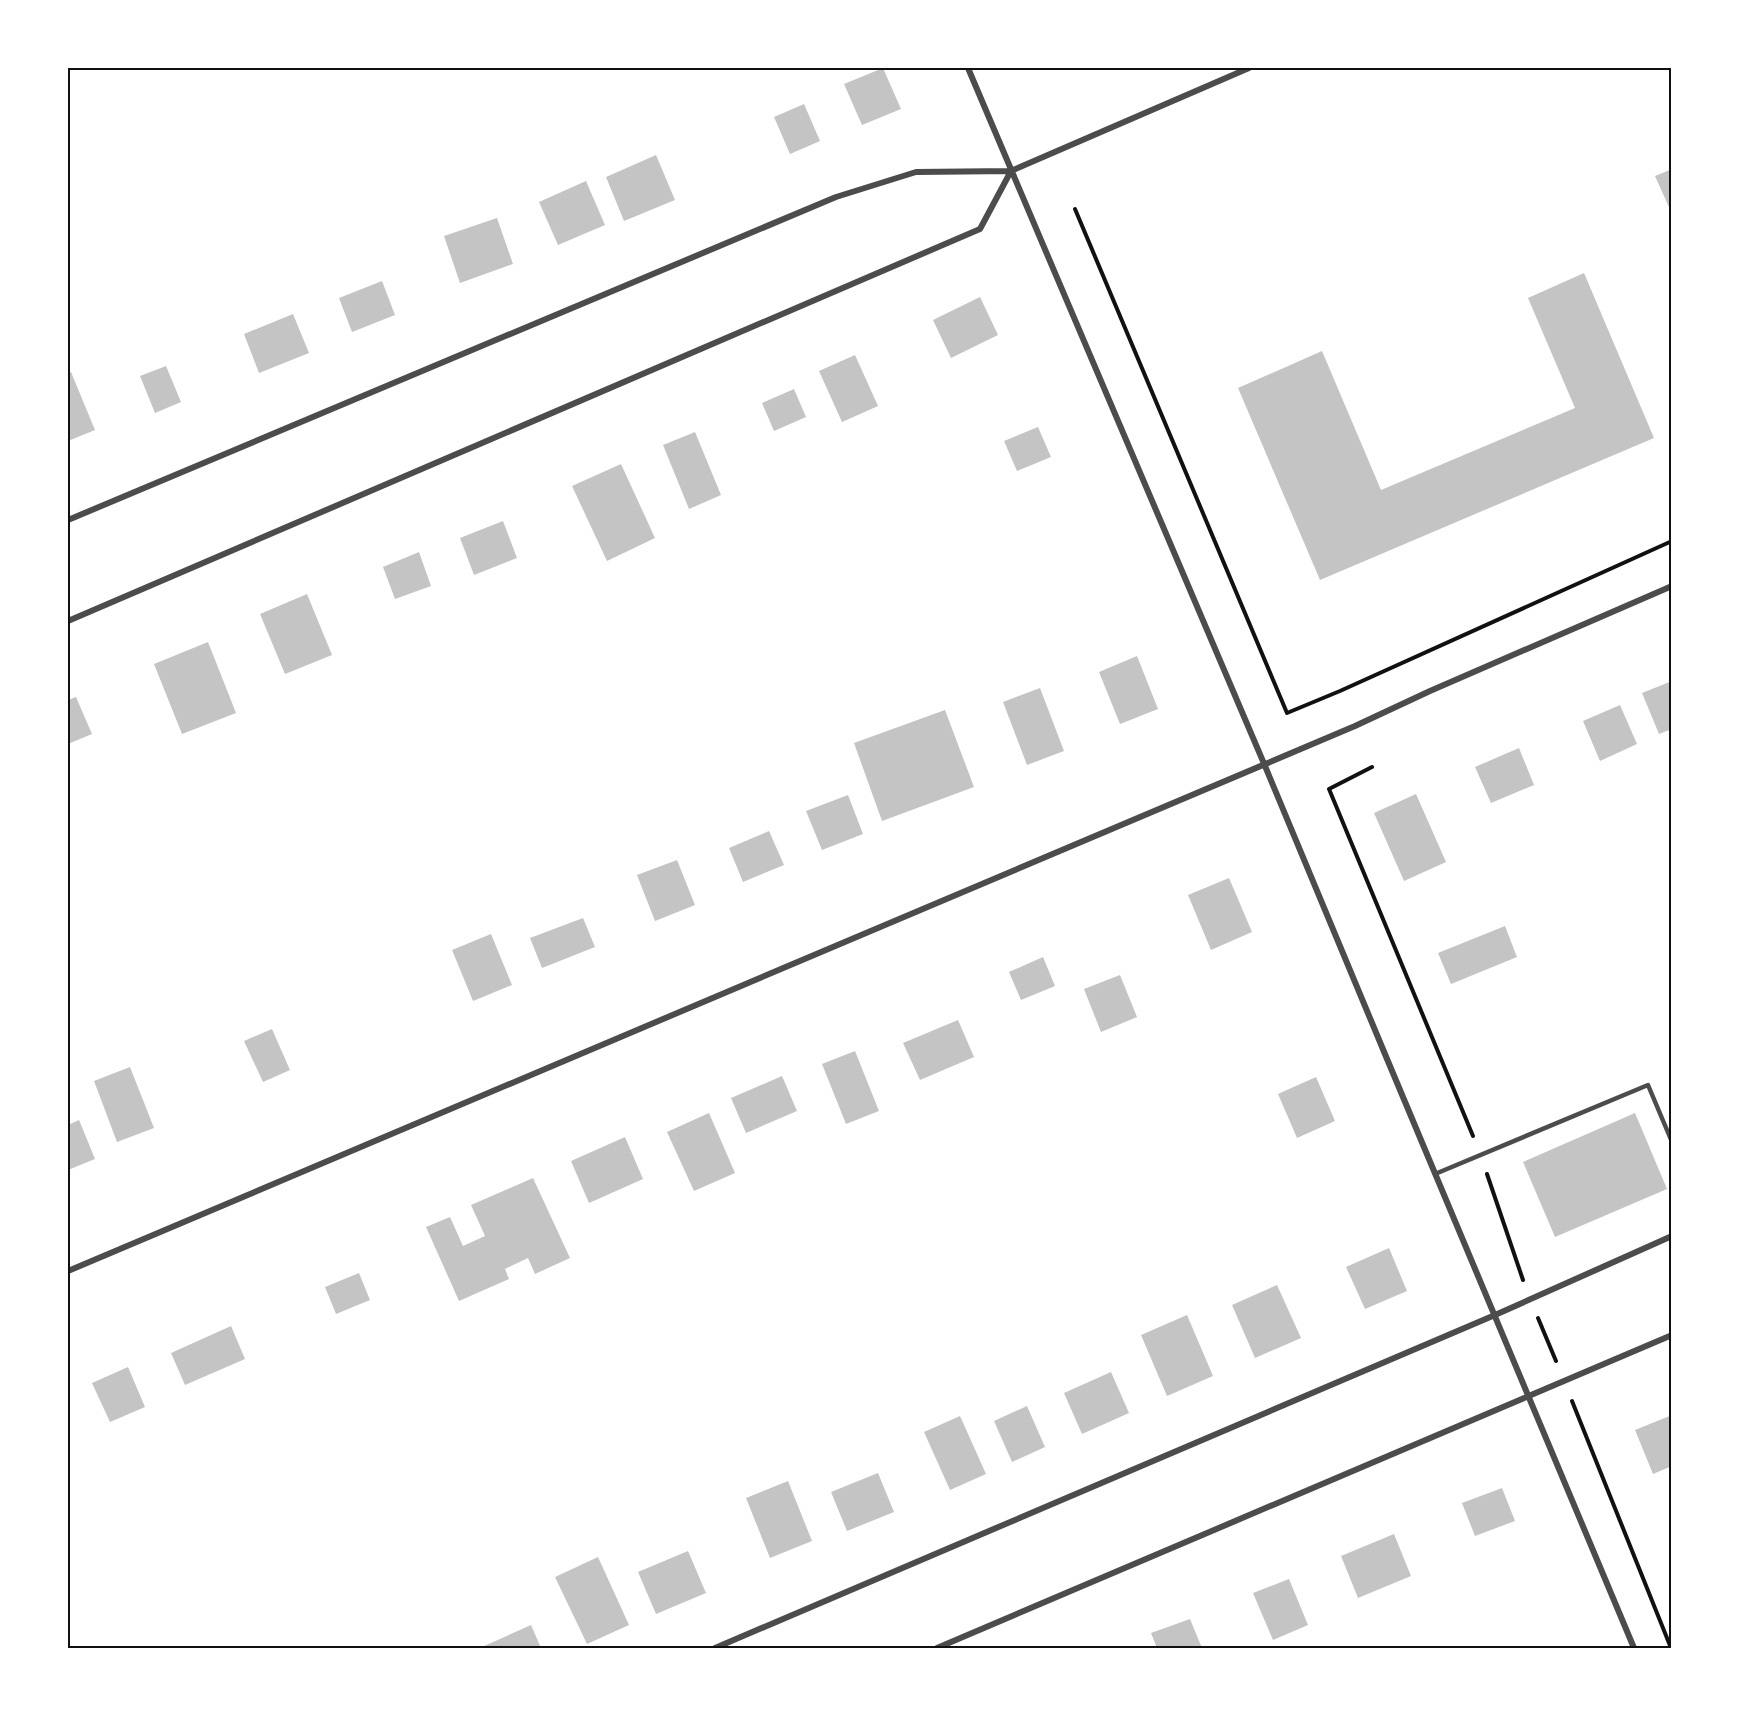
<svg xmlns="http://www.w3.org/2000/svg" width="1739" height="1716" font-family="'Alegreya Sans',sans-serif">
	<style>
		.building { fill: #c4c4c4 }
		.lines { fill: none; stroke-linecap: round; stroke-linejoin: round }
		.path { stroke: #111; stroke-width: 4 }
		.service { stroke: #4c4c4c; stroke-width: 4.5 }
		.minor { stroke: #4c4c4c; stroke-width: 6 }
		.neatline { fill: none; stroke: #111; stroke-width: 2 }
	</style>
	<rect width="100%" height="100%" fill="#fff"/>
	<!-- building -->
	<path class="building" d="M883,68L901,109L862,125L844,84Z
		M804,104L820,141L790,154L774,117Z
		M656,155L675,200L624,221L606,177Z
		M1672,169V214L1655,176Z
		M586,181L605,225L558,245L539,202Z
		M497,218L513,264L460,283L444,236Z
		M1584,273L1654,438L1320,580L1238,388L1322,351L1381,490L1575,408L1528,298Z
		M382,281L395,315L352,332L339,298Z
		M980,297L998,335L951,358L933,320Z
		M293,314L309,353L259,373L244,334Z
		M855,355L878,406L842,422L819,371Z
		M166,366L181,402L155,413L140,376Z
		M71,372L95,430L68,441V373Z
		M794,389L806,417L774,431L762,403Z
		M1038,427L1051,457L1017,471L1004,441Z
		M695,432L721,495L689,509L663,445Z
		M621,464L655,538L607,561L572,486Z
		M503,521L517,558L474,575L460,538Z
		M419,552L431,586L395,599L383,567Z
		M307,594L332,655L285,674L260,614Z
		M208,642L236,713L182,734L154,664Z
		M1137,656L1158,709L1120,724L1099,672Z
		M1672,681V729L1659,734L1642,693Z
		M1040,688L1064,751L1027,765L1003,702Z
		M76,697L92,734L68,744V700Z
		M1620,705L1637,744L1600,761L1583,721Z
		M945,710L974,787L882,821L854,743Z
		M1519,748L1534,785L1491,803L1475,767Z
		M1416,794L1446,862L1404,881L1374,813Z
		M848,795L863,834L822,850L806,811Z
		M769,831L784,865L743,882L729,848Z
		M677,860L695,905L655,921L637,875Z
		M1229,878L1252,932L1211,950L1188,895Z
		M583,918L595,947L542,968L530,938Z
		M1505,926L1517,957L1451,984L1438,953Z
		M491,934L512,985L473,1001L452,950Z
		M1043,957L1055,986L1021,1000L1009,972Z
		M1120,975L1137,1017L1101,1032L1084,989Z
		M958,1020L974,1057L920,1080L903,1043Z
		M272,1029L290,1070L263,1082L244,1041Z
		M855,1051L879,1111L846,1124L822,1064Z
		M130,1067L154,1128L117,1142L94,1081Z
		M782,1076L797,1111L746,1133L731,1098Z
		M1316,1077L1335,1121L1297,1138L1278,1094Z
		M709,1113L735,1173L694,1191L667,1132Z
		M1635,1113L1667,1189L1555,1237L1523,1162Z
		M79,1120L95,1159L68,1170V1125Z
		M625,1137L643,1179L589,1203L571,1161Z
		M533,1178L570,1258L535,1274L528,1258L505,1269L509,1279L459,1301L426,1227L450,1217L463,1246L485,1236L471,1205Z
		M1389,1248L1407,1291L1365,1309L1346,1267Z
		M359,1273L370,1300L336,1314L325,1287Z
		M1277,1285L1301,1338L1255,1358L1232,1305Z
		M1187,1315L1213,1376L1167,1396L1141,1335Z
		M231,1326L245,1359L185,1385L171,1353Z
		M128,1367L145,1407L110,1422L92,1383Z
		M1111,1372L1129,1413L1082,1434L1064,1393Z
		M1027,1406L1045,1447L1012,1462L994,1421Z
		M1672,1415V1466L1653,1474L1635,1430Z
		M960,1416L986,1474L950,1490L924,1432Z
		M878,1473L894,1512L847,1531L831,1492Z
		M788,1481L812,1541L770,1558L746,1498Z
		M1502,1488L1515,1521L1475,1536L1462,1503Z
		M1394,1534L1411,1576L1358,1598L1341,1556Z
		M688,1551L706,1593L656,1614L638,1572Z
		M598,1557L629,1625L587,1644L555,1577Z
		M1289,1579L1308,1625L1273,1640L1253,1593Z
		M1190,1619L1202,1648H1157L1151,1633Z
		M531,1625L541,1648H480Z"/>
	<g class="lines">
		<!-- path -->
		<path class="path" d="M1075,209L1287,713L1340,691L1672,541
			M1372,767L1329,789L1473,1136
			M1487,1174L1523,1280
			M1538,1318L1556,1361
			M1572,1401L1671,1648"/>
		<!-- service -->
		<path class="service" d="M1435,1174L1648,1085L1672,1142"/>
		<!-- minor -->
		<path class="minor" d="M968,68C1066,301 1167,532 1265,766C1388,1060 1509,1355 1634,1648
			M68,520L836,197L916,172L1011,171
			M68,621L980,229L1011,171L1249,68
			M68,1271L1355,726L1430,691L1672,586
			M715,1648L1495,1315L1672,1236
			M937,1648L1672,1335"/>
	</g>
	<!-- border -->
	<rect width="1739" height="1716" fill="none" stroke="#ffffff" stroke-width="138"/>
	<rect x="69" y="69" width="1601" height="1578" class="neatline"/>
</svg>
